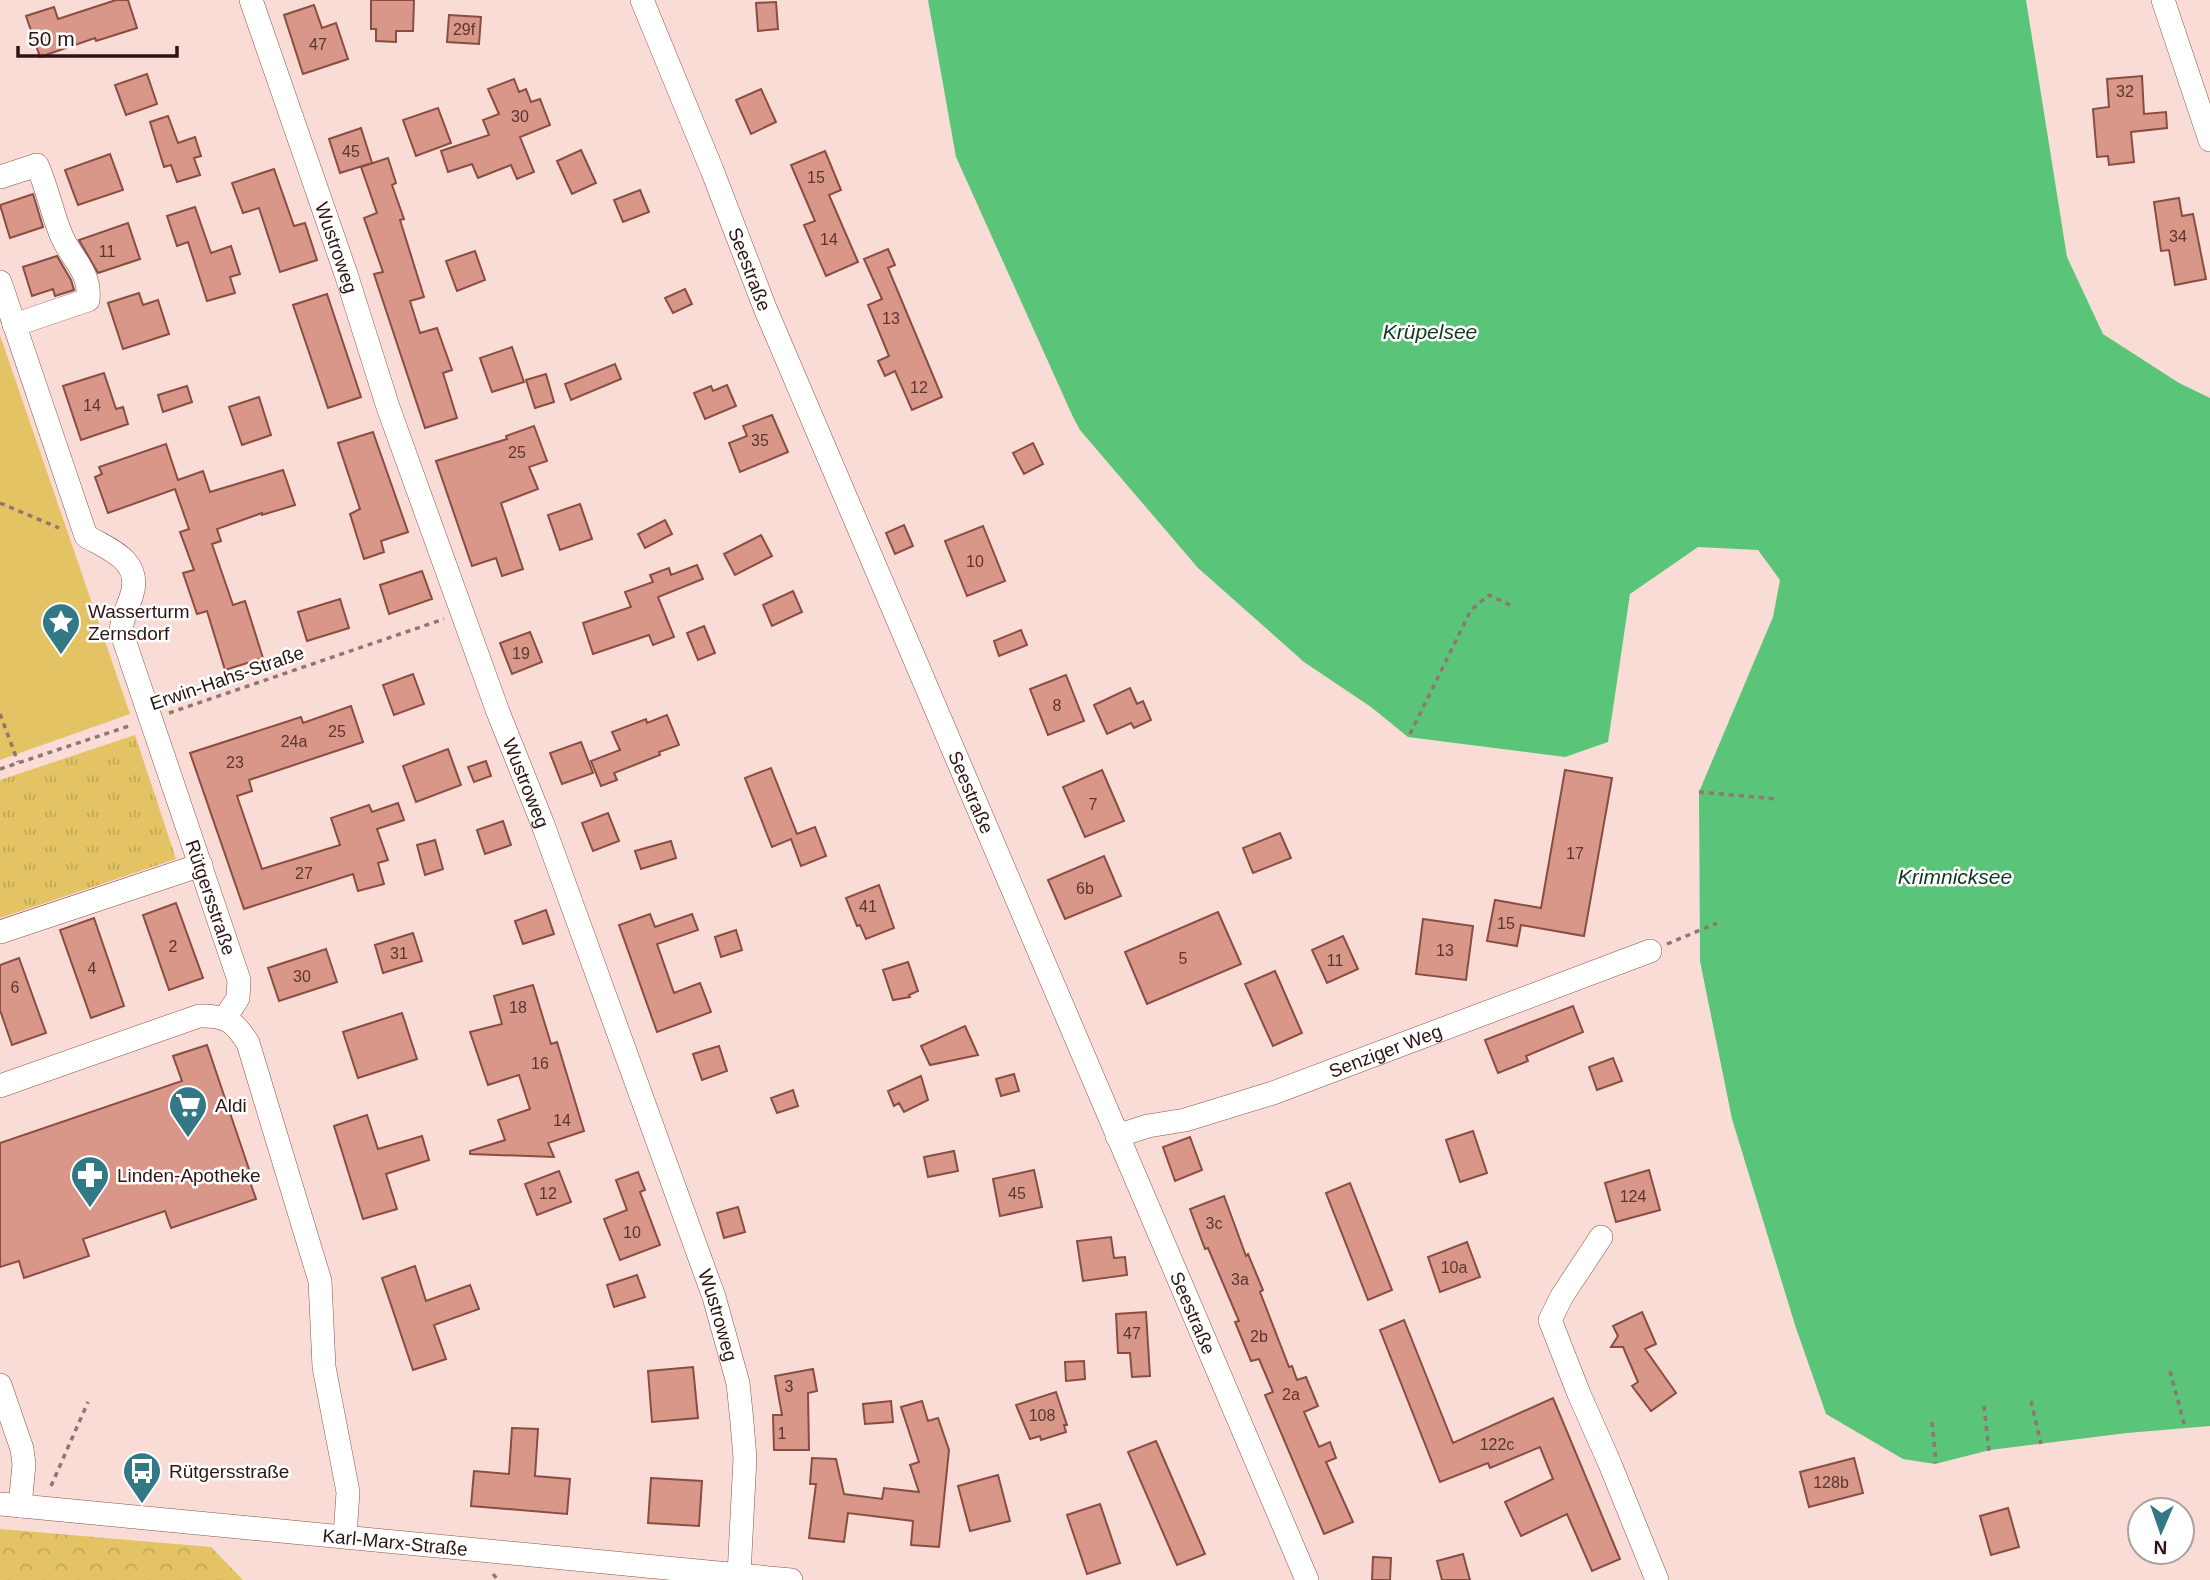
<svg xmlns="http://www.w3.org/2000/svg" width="2210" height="1580" font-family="Helvetica,sans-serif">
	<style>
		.grass { fill: url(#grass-tufts) }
		.forest { fill: url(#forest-crowns) }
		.green { fill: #e3c363 }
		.water { fill: #5ac479 }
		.building { fill: #d9978a; stroke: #894d42; stroke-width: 2 }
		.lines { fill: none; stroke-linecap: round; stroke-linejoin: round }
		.minor-casing { stroke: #8d5147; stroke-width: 24 }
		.path { stroke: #907570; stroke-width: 3.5; stroke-dasharray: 5 5; stroke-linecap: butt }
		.minor { stroke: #fff; stroke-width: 23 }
		.labels { text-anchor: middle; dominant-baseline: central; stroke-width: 5; stroke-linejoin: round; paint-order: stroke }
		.number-label { font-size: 16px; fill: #59362f }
		.street-label { font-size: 19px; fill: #2e1511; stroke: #fff }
		.poi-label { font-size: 19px; fill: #2e1511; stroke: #fff; text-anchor: start }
		.water-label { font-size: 21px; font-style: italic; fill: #0d391c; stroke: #fff }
	</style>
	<defs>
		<pattern id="grass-tufts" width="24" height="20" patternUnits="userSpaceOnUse" patternTransform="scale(1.75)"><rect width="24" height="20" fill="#e3c363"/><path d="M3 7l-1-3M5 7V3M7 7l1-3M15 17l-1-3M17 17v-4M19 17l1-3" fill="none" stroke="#c3a755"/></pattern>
		<pattern id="forest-crowns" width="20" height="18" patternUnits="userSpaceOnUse" patternTransform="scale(1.75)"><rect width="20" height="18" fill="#e3c363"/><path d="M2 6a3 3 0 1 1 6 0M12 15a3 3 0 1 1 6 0" fill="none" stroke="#c3a755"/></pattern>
	</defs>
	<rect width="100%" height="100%" fill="#f9dcd6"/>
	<!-- grass -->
	<path class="grass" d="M135,735L176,859L0,918V780Z"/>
	<!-- forest -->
	<path class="forest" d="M0,1529L211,1547L243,1580H0Z"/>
	<!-- green -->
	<path class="green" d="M0,335L130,714L0,760Z"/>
	<!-- water -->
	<path class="water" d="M928,0H2026L2067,257L2103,334L2179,383L2210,398V1426L2127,1433L1990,1450L1935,1464L1903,1459L1826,1414L1795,1325L1732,1119L1700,961L1699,792L1773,617L1780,580L1758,550L1698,547L1630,594L1608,742L1565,757L1408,737L1371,707L1304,662L1198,568L1080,430L1073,417L956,157Z"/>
	<!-- building -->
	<path class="building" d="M116,0H128L137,28L96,41L95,38L40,57L26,16L54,7L58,19Z
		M371,0H414L413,31H396V42L376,41V29H371Z
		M776,2L778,29L758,31L756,3Z
		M314,5L322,28L336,23L348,59L303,74L284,15Z
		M449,15L481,17L479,44L447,42Z
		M147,74L157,104L126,115L115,85Z
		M2142,76L2144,114L2166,112L2167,128L2131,132L2134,162L2109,165L2108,156L2097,157L2093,109L2109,107L2107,79Z
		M514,79L519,92L526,89L531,102L540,99L550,125L520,137L534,172L517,179L511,165L478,178L472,164L448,172L441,151L489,135L483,120L499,114L488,89Z
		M761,89L776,122L751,134L736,100Z
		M438,108L451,143L416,156L403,120Z
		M168,116L178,143L195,137L201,156L194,158L200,175L177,182L171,165L164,167L150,122Z
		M361,128L372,163L340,173L329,139Z
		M581,150L596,183L572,194L557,161Z
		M825,151L841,190L829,195L858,262L826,276L804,225L815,221L791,165Z
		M110,154L123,190L78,205L65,170Z
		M388,158L396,183L392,185L404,219L400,220L424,297L410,301L420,333L437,328L452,370L443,373L457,418L425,428L374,274L383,272L364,218L377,213L361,167Z
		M274,169L294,226L305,223L317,260L280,272L259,208L243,213L232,183Z
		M640,190L649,212L623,222L614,200Z
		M33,194L43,227L10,238L0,205Z
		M2179,198L2182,216L2193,214L2206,279L2175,285L2169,250L2161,251L2154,202Z
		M195,207L211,253L231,246L240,274L230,277L235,293L207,301L188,242L177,246L167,216Z
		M128,223L140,259L98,273L79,240Z
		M888,249L895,265L888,268L942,397L912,410L895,371L885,376L878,361L889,356L868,305L882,299L864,259Z
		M475,251L485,280L457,291L446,261Z
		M57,256L71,280L74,290L55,296L53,289L32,296L23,267Z
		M685,289L692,304L673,313L665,298Z
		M139,293L143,305L158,300L169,334L123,349L108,303Z
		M327,294L361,397L328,408L293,305Z
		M512,347L524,382L492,392L480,358Z
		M615,364L621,379L571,400L565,384Z
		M104,373L116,409L123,407L128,424L81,440L63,386Z
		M546,374L554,402L535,408L526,380Z
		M727,385L736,406L705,419L694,393L711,386L713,391Z
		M187,386L192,402L163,412L158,395Z
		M259,397L271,435L242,445L229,407Z
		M772,415L788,452L740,472L729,443L747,436L743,426Z
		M534,426L547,461L529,467L538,489L501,503L523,569L502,576L496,558L472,566L436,461L507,439L506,436Z
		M373,432L408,532L381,541L384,552L364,559L350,514L360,509L338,443Z
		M1033,443L1043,464L1024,474L1013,453Z
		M166,444L178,480L203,471L210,492L283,470L295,505L262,515V513L217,529L221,541L212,544L233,605L245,601L263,658L225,670L207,611L197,614L183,573L194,570L180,532L189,529L175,489L108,513L95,477L102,474L99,467Z
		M580,504L592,539L560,550L548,515Z
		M665,520L672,534L645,548L638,534Z
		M904,525L913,546L895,554L886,533Z
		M983,526L1005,581L967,596L945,541Z
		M761,535L772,556L735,575L724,554Z
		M697,565L703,579L658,597L674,637L653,645L649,635L593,654L583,623L631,607L625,592L653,582L650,575L669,568L671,575Z
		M422,571L432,599L389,614L380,585Z
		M793,591L802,612L772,626L763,605Z
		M340,599L349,628L307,641L298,612Z
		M704,626L715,653L698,660L687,633Z
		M1021,630L1027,645L999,656L994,641Z
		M530,632L542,662L512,674L500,643Z
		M413,674L424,704L394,715L383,685Z
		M1066,675L1084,721L1048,735L1030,689Z
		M1130,688L1137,704L1143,701L1151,720L1134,728L1131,723L1107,734L1094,705Z
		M351,706L363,742L249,780L252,791L237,796L262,869L340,845L331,818L369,805L372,812L398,803L404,820L377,829L388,860L378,863L384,884L358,891L353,874L244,909L190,753L301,717L303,723Z
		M667,715L679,745L659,752L660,755L614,773L617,780L601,786L591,761L620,750L612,732L646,719L647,723Z
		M581,742L593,773L562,784L550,753Z
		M448,749L461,785L416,802L403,766Z
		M486,761L491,776L474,782L468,767Z
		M771,768L797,834L815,827L826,856L801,866L791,839L772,847L745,778Z
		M1102,770L1124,821L1085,837L1063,787Z
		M1565,770L1612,778L1584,936L1521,925L1517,946L1487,941L1495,900L1541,908Z
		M608,813L619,841L593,851L582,823Z
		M503,821L511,845L485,854L477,830Z
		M1280,833L1291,858L1253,873L1243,848Z
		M435,840L443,869L425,875L417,845Z
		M671,841L676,858L641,869L635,851Z
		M1104,856L1121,896L1065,919L1048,880Z
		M879,885L894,928L866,939L860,925L857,926L846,898Z
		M176,903L203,978L169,990L143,915Z
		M546,910L554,934L523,944L515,921Z
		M1218,912L1241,964L1147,1004L1125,952Z
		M650,914L655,927L692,914L698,930L657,944L674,993L700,983L711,1012L657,1032L619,925Z
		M94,918L124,1006L91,1018L60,930Z
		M1423,919L1473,926L1466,980L1416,974Z
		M736,930L742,950L721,957L715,937Z
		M413,933L422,961L383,973L375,945Z
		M1343,936L1358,969L1327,983L1312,950Z
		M326,949L337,982L279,1001L268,968Z
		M19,958L46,1033L12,1045L0,1010V965Z
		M908,962L918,991L909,995L910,997L893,1000L883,970Z
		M1275,971L1302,1033L1273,1046L1245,984Z
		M533,985L551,1044L557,1042L584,1131L548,1143L554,1157L470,1154V1151L505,1140L498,1120L530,1109L519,1075L488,1085L470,1032L502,1024L494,996Z
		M1573,1006L1583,1032L1526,1056L1528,1061L1498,1073L1485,1040Z
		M402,1013L417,1059L358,1078L343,1032Z
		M965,1026L978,1055L930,1065L921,1046Z
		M207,1045L253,1181L250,1182L256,1199L171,1228L165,1211L83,1239L89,1256L24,1278L19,1261L0,1267V1143L182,1081L173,1056Z
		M719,1046L727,1071L702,1080L693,1054Z
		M1613,1058L1622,1081L1597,1090L1589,1067Z
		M1014,1074L1019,1091L1001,1096L996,1079Z
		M921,1076L928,1100L904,1112L899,1103L894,1106L888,1091Z
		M793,1090L798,1106L777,1113L771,1098Z
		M367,1115L378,1149L422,1136L429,1160L386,1174L397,1209L363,1219L334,1126Z
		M1473,1131L1487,1173L1460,1182L1446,1140Z
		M1190,1137L1202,1170L1175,1181L1163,1147Z
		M954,1151L958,1171L928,1177L924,1157Z
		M1034,1170L1042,1207L1000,1216L993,1179Z
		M1649,1170L1660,1210L1616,1222L1605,1183Z
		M559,1171L571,1202L537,1215L525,1184Z
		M638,1172L645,1190L640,1192L660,1245L620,1260L604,1219L627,1210L616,1180Z
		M1350,1183L1392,1290L1368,1300L1326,1193Z
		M1224,1196L1246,1256L1248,1254L1263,1290L1260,1292L1289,1367L1292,1366L1297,1380L1306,1377L1318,1406L1304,1412L1319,1447L1330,1442L1336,1458L1326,1462L1353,1522L1324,1534L1265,1395L1273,1392L1259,1359L1251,1361L1235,1322L1239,1321L1208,1248L1205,1249L1190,1209Z
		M738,1207L745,1232L724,1238L717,1213Z
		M1111,1237L1114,1258L1125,1257L1127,1275L1083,1281L1077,1241Z
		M1467,1242L1480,1277L1440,1292L1428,1257Z
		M415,1266L426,1301L470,1285L479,1309L434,1325L446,1359L413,1370L382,1278Z
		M637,1275L645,1297L614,1307L607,1285Z
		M1146,1312L1150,1376L1132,1377L1130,1353H1118L1116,1314Z
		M1642,1312L1656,1344L1645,1349L1676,1393L1651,1411L1632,1386L1638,1382L1623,1347H1611L1618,1336L1613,1326Z
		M1404,1320L1453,1443L1553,1398L1620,1559L1592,1571L1567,1514L1521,1536L1505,1502L1553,1479L1540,1447L1490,1468L1488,1463L1440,1482L1380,1330Z
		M1084,1361L1085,1379L1066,1381L1065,1362Z
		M693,1367L698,1418L652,1422L648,1371Z
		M813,1369L817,1391L808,1393L809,1450H774L773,1415H782L775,1376Z
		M1056,1392L1067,1425H1064L1066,1432L1041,1440L1040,1436L1030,1439L1016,1405Z
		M891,1401L893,1422L865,1424L863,1404Z
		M922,1401L928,1421L938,1418L949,1450L939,1547L911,1545L913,1521L848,1513L844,1542L809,1538L816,1484H810L812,1458L836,1459L844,1494L882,1499L884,1488L919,1492L910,1465L919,1462L901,1407Z
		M512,1428L538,1429L535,1476L570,1479L567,1514L471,1506L474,1471L509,1474Z
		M1156,1441L1205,1554L1177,1565L1128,1452Z
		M1854,1458L1863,1493L1809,1507L1800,1472Z
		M998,1475L1010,1521L970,1531L958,1486Z
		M651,1478L702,1481L699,1526L648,1523Z
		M1100,1504L1120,1563L1087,1574L1067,1515Z
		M2008,1508L2019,1547L1991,1555L1980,1516Z
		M1463,1554L1470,1580H1442L1437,1561Z
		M1373,1557L1391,1558L1390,1580H1372Z"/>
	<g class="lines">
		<defs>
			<g id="minor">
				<path id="s1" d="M251,0L346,274L388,407L498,712L542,822L714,1297L738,1383L742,1422L745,1458L739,1575"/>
				<path id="s2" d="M642,0L712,170L765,308L1307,1580"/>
				<path d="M2163,0L2210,140"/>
				<path d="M0,177L37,165C48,189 52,215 63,239C73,260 91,273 88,300L14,325"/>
				<path id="s3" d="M0,282L86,536C108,549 142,560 132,594C128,608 122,617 121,631L239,980L238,998L225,1018"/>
				<path d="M0,932L201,865"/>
				<path d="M0,1086L199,1016C226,1015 234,1021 248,1043L320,1281L324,1367L348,1492L345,1536"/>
				<path id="s4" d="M1117,1136L1148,1126L1185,1120L1273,1093L1650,951"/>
				<path d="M1601,1237L1562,1296L1550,1320L1579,1394L1610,1464L1657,1580"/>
				<path d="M0,1385L22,1449L24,1464L20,1506"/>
				<path id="s5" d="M0,1504L791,1580"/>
			</g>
		</defs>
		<!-- minor casing -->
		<use href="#minor" class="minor-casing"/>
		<!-- path -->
		<path class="path" d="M0,503L59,528
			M169,713L444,619
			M0,714L18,762
			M1410,734L1471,610L1489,595L1512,606
			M0,769L132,725
			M1699,792L1777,799
			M1667,944L1717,923
			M2170,1371L2185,1427
			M2031,1401L2041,1444
			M1984,1406L1989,1451
			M1932,1422L1936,1463
			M51,1486L88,1402
			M493,1574L498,1580"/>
		<!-- minor -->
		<use href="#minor" class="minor"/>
	</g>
	<!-- icons -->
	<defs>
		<symbol id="sight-pin" viewBox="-11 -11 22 30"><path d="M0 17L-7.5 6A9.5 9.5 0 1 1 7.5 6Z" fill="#327885" stroke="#fff"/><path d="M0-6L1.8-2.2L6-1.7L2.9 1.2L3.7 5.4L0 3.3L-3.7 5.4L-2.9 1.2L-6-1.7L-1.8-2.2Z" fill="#fff"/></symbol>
		<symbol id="supermarket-pin" viewBox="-11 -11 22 30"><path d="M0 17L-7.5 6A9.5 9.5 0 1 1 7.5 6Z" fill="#327885" stroke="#fff"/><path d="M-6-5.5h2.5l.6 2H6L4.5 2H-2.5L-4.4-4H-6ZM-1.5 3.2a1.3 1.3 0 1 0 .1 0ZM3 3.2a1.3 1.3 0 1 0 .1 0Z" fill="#fff"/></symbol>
		<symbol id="pharmacy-pin" viewBox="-11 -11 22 30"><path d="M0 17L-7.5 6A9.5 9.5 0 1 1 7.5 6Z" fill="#327885" stroke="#fff"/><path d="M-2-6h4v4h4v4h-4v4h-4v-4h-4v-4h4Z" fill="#fff"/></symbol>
		<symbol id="bus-pin" viewBox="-11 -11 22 30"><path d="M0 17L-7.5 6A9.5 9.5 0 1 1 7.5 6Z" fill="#327885" stroke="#fff"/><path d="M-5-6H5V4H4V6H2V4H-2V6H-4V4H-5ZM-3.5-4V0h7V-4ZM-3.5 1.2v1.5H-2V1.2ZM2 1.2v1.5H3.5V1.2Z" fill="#fff"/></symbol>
	</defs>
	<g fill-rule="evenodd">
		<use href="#sight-pin" x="39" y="600" width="44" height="60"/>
		<use href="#supermarket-pin" x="166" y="1083" width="44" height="60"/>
		<use href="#pharmacy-pin" x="68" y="1153" width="44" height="60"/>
		<use href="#bus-pin" x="120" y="1449" width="44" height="60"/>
	</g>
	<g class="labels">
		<!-- number labels -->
		<g class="number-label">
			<text x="464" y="29">29f</text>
			<text x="318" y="44">47</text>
			<text x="2125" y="91">32</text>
			<text x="520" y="116">30</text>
			<text x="351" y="151">45</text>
			<text x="816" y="177">15</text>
			<text x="2178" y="236">34</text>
			<text x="829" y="239">14</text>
			<text x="107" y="251">11</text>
			<text x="891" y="318">13</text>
			<text x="919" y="387">12</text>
			<text x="92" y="405">14</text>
			<text x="760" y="440">35</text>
			<text x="517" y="452">25</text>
			<text x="975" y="561">10</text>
			<text x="521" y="653">19</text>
			<text x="1057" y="705">8</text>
			<text x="337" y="731">25</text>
			<text x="294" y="741">24a</text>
			<text x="235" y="762">23</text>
			<text x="1093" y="804">7</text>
			<text x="1575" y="853">17</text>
			<text x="304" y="873">27</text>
			<text x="1085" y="888">6b</text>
			<text x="868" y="906">41</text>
			<text x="1506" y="923">15</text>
			<text x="173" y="946">2</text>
			<text x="1445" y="950">13</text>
			<text x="399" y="953">31</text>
			<text x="1183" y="958">5</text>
			<text x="1335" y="960">11</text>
			<text x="92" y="968">4</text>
			<text x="302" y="976">30</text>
			<text x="15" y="987">6</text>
			<text x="518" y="1007">18</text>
			<text x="540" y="1063">16</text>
			<text x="562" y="1120">14</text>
			<text x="548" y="1193">12</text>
			<text x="1017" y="1193">45</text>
			<text x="1633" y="1196">124</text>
			<text x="1214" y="1223">3c</text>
			<text x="632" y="1232">10</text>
			<text x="1454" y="1267">10a</text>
			<text x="1240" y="1279">3a</text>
			<text x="1132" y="1333">47</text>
			<text x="1259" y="1336">2b</text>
			<text x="789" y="1386">3</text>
			<text x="1291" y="1394">2a</text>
			<text x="1042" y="1415">108</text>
			<text x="782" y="1433">1</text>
			<text x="1497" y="1444">122c</text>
			<text x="1831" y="1482">128b</text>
		</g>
		<!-- street labels -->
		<g class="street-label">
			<text stroke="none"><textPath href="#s1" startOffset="262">Wustroweg</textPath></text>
			<text stroke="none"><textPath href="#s2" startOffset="290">Seestraße</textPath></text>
			<text transform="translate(227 678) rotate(-19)">Erwin-Hahs-Straße</text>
			<text stroke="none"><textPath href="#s1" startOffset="830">Wustroweg</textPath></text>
			<text stroke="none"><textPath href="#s2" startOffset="858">Seestraße</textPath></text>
			<text stroke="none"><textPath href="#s3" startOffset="670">Rütgersstraße</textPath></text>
			<text stroke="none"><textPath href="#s4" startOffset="282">Senziger Weg</textPath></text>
			<text stroke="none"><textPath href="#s2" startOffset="1424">Seestraße</textPath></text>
			<text stroke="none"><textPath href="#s1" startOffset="1396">Wustroweg</textPath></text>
			<text stroke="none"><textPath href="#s5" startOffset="397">Karl-Marx-Straße</textPath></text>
		</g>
		<!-- poi labels -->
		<g class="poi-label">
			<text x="88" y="611">Wasserturm<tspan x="88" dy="22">Zernsdorf</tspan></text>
			<text x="215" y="1105">Aldi</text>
			<text x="117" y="1175">Linden-Apotheke</text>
			<text x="169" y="1471">Rütgersstraße</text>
		</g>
		<!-- water labels -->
		<g class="water-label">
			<text x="1430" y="331">Krüpelsee</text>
			<text x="1955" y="876">Krimnicksee</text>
		</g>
	</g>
	<!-- north arrow -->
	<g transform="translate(2161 1531) rotate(182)"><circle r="33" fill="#ffffff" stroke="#aba1a0" stroke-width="2"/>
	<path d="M0-5L12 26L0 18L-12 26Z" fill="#327885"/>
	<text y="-10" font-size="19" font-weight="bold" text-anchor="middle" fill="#2e1511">N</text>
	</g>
	<!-- scale -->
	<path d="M18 46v10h159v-10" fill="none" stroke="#2e1511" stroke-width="3.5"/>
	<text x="28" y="46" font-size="21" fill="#2e1511" stroke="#ffffff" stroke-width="5" paint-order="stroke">50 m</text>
</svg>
